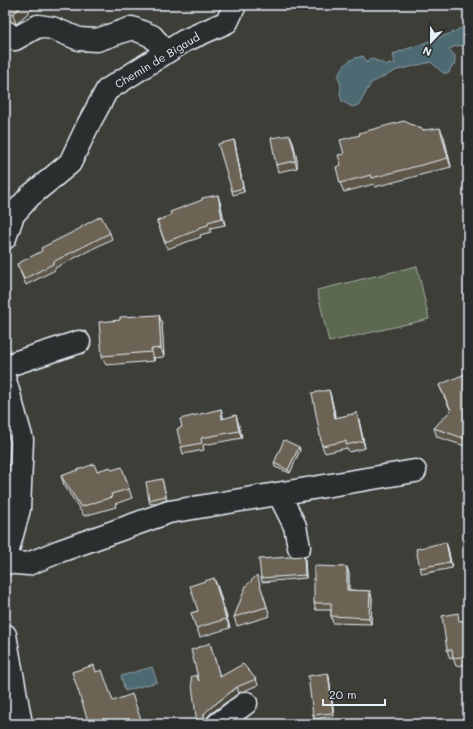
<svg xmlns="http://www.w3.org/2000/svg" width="473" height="729" font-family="Mali,sans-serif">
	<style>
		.green { fill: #5b6850; stroke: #a2aca4 }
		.water { fill: #4d6972; stroke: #8b9fa8 }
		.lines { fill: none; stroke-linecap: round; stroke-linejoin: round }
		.minor-casing { stroke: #e8f1f8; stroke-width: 25 }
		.minor { stroke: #2a2d2e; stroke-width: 22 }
		.wall { fill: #5d5648; stroke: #e8f1f8 }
		.shaded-wall { fill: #4c463b; stroke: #e8f1f8 }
		.building { fill: #6c6454; stroke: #e8f1f8 }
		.labels { text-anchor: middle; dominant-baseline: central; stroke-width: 3; stroke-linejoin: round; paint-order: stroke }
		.street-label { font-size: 11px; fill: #e8f1f8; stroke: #2a2d2e }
	</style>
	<rect width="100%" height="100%" fill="#3e3e39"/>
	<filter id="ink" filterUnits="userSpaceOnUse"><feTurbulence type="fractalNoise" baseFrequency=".025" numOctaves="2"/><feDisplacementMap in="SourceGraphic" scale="8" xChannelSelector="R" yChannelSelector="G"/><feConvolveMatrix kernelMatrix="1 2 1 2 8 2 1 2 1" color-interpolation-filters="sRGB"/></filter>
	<g filter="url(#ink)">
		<!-- green -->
		<path class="green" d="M417,266L429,319L329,342L317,290Z"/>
		<!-- water -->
		<path class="water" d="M461,28L468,29V45L456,46L449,49L455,56V64L451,67L449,73H443L431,62L397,70L371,83L359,105L352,107L342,101L340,94L341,86L338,76C345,63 348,59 363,56L367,63L370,58L387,65L395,63L393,54L452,33Z
			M152,667L157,682L125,691L121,676Z"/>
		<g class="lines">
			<defs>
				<path id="minor" d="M5,31L15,39L38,26L52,28L79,39L97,40L132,28L152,36L166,52
					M5,238L13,215L30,196L70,163L88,125L107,90L184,41L227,22L235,5
					M5,366L79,342
					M5,380L22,440L19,509L5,561
					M279,494L295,526L299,547
					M5,562L28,564L60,551L169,512L415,471
					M5,635L21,724
					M218,724L246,703"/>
			</defs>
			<!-- minor casing -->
			<use href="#minor" class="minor-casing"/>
			<!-- minor -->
			<use href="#minor" class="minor"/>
		</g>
		<!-- wall -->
		<path class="wall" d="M5,5H41L32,9L16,24L7,19H5Z
			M419,128L444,137L451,167L375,187L374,184L344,192L340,183L341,165Z
			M290,135L293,142L297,161V168L278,172L276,165Z
			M234,140L235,143L244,192L233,195L232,191Z
			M220,202L225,225L210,228L211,232L200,235L201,237L167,249L157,221Z
			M110,233L112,239L55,268V270L26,285L17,264Z
			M159,315L162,324L164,357L154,358V361L106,365L102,356L120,320Z
			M468,381V447L437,437L434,428L451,411L443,394L439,385Z
			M329,390L331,397L336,418L357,413L359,420L365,448L349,452L347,448L325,453L322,446Z
			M221,409L223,418L238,422L242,438L203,445L204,450L183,454L181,447L182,427Z
			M299,447L300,450L290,473L275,467L274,463Z
			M112,470L125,476L132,498L115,504L116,507L84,516L64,485L61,476L97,471Z
			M162,479L167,500L150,504L149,500Z
			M448,548L452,568L422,574L420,568Z
			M305,559L306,578L262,582L261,578Z
			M347,567L349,574V590L370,591L372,598L371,624L333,623L331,616V610H316L314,603Z
			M260,585L270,616L237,626L234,617Z
			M218,588L230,628L200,637L191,613L198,611Z
			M468,620V664L456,666L453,658L450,659L447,650L461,621Z
			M210,643L220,677L256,679L258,685L239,693L210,714L206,719V724H197L199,681Z
			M328,673L329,677L334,716L314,719L313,715Z"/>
		<!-- shaded-wall -->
		<path class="shaded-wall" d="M23,5H31L32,9L16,24L13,14Z
			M440,128L444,137L451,167L448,158Z
			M290,135L293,142L297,161V168L295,161Z
			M234,140L235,143L244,192L243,188Z
			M218,195L220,202L225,225L222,218Z
			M159,315L162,324L164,357L161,348Z
			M151,349L154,358V361L151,352Z
			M329,390L331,397L337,424L335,418Z
			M221,409L223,416L224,425L222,419Z
			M357,413L359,420L365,448L363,441Z
			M236,415L238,422L242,438L239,431Z
			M299,447L300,450L290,473L288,470Z
			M446,542L448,548L452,568L450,562Z
			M304,556L305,559L306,578L305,575Z
			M347,567L349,574V597L347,590Z
			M214,578L218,588L230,628L226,619Z
			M370,591L372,598L371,624L369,618Z
			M328,673L329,677L334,716L333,713Z
			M237,687L239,693L210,714L206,719V724H205L204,720V714L209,709Z"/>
		<!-- building -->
		<path class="building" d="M5,5H23L13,14L5,10Z
			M404,121L419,128L424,130L440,128L448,158L372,178L371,175L340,183L336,167L341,165L338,155L344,154L340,140L360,135L359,133Z
			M290,135L295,155V161L276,165L271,138Z
			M234,140L243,188L232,191L218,144Z
			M218,195L222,218L208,222V225L198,228V230L165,242L157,221L171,215L170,212L202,200V198Z
			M101,216L110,233L53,262V264L24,279L17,264L42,251L41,248L81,228V227Z
			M159,315L161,348L151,349V352L102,356L99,322L120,320V317Z
			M465,374L468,381V439H466L434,428L451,410L439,385Z
			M329,390L335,418L357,413L363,441L346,445V441L322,446L312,393Z
			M221,409L222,419L236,415L239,431L201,438L202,443L181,447L177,429L182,427L180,419Z
			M284,440L299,447L288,470L274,463Z
			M94,464L97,471L110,467L112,470L122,467L129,489L111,494L112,497L81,507L61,476Z
			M162,479L166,496L149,500L146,482Z
			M446,542L450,562L420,568L416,549Z
			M304,556L305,575L261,578L259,559Z
			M314,566L347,567V590L370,591L369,618L331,616V603H314Z
			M257,575L267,607L234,617L246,586Z
			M214,578L226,619L196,628L191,613L198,611L190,586Z
			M458,613L459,621L468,620V656L453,658L452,650H447L442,616Z
			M210,643L220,677L243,664L256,679L237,687L209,709L204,714V720L205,723L204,724H197L191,677L196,675L199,681L191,650Z
			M94,665L96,672L102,670L113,701L132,694L142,723L140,724H89L72,672Z
			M328,673L333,713L313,715L308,676Z"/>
	</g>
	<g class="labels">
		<!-- street labels -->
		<g class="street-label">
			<text transform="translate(157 60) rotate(-31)">Chemin de Bigaud</text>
		</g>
	</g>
	<!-- margin -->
	<rect width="473" height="729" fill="none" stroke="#2a2d2e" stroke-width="20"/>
	<rect x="10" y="10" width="453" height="709" fill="none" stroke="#e8f1f8" stroke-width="1.5" filter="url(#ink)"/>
	<!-- north arrow -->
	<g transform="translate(431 42) rotate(202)" stroke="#2a2d2e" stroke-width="3" paint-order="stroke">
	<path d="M0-3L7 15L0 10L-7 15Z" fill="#e8f1f8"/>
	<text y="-6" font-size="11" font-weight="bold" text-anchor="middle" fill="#e8f1f8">N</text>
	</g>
	<!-- scale -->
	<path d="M323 699v6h62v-6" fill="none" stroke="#e8f1f8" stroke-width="2"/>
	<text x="329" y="699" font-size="12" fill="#e8f1f8" stroke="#2a2d2e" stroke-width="3" paint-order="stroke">20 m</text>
</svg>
